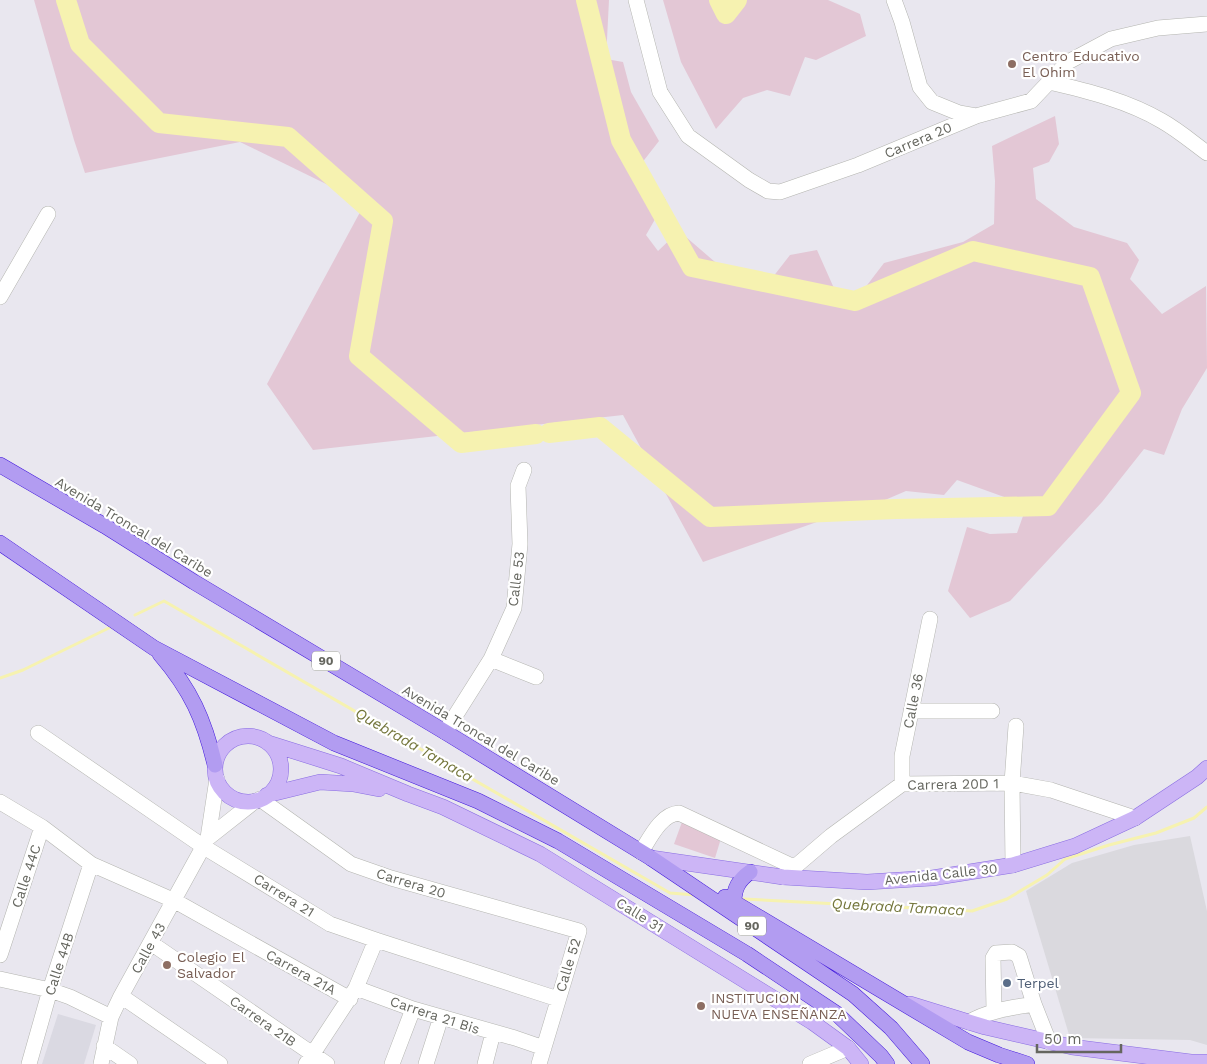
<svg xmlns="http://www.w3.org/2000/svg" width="1207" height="1064" font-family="'Work Sans',sans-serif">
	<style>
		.industrial { fill: #dad9de }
		.education { fill: #dad9e2 }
		.green { fill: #e3c7d5 }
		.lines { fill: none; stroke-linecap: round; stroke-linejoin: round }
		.stream { stroke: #f6f2b0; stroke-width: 3 }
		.river { stroke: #f6f2b0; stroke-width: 20 }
		.minor-casing { stroke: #b4b5b0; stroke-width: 16 }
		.major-casing { stroke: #896de2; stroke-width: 16 }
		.highway-casing { stroke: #421adc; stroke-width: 16 }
		.minor { stroke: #fff; stroke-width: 15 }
		.major { stroke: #ccb5f6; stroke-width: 15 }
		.highway { stroke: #b29cf1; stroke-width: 15 }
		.education-dot { fill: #8d6e63; stroke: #fff; stroke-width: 2 }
		.service-dot { fill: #5c6f8a; stroke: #fff; stroke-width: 2 }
		.labels { text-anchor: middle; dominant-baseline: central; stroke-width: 4.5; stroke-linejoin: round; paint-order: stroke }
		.shield { fill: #fff; stroke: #93948f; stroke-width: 1 }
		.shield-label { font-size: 12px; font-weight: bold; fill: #65665f }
		.education-label { font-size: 14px; fill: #785e54; stroke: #fff; text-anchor: start }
		.street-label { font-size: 14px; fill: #65665f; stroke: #fff }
		.service-label { font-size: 14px; fill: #4e5e75; stroke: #fff; text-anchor: start }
		.water-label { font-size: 15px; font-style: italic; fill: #73753a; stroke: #fff }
	</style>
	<rect width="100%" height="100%" fill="#e9e7ef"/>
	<!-- industrial -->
	<path class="industrial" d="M1190,836L1207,911V1045L1190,1040L1070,1038L1026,891L1072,863L1134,845Z"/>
	<!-- education -->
	<path class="education" d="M58,1014L96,1025L84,1064H42Z"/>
	<!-- green -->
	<path class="green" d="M34,0H609L606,59L623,62L631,92L659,141L641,164L666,200L646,235L658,251L679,231L715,262L769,282L790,255L817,250L841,304L858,297L884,263L963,242L994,224L995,181L992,146L1055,116L1059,144L1049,162L1033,168L1036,199L1074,227L1127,243L1139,260L1130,279L1162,314L1206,286L1207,368L1182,409L1164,455L1144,449L1102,502L1010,601L970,618L948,591L967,527L990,534L1017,533L1023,516L1007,498L957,480L944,495L906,491L878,503L846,505L834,516L703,562L623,415L313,450L267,384L365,203L240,142L85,173L74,140Z
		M663,0H828L860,14L866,36L816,60L805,57L790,96L767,90L743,98L716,129L681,62Z
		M682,822L722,835L715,858L674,844Z"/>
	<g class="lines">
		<!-- stream -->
		<path class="stream" d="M135,615L164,601L670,893L695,895
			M0,678L23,670L113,626
			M744,899L972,911L1007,899L1047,875L1065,859L1109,845L1156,833L1194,818L1207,807"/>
		<!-- river -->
		<path class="river" d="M66,0L80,44L159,123L288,137L383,221L359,356L461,443L536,434
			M719,0L726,14L737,0
			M549,433L600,427L710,517L896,509L1048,506L1131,393L1090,277L973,251L855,301L692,267L621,140L586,0"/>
		<defs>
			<path id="minor" d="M636,0L660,92L688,136L749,180L768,191L780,192L858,165L976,116L1031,101L1068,62L1111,39L1158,28L1207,24
				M894,0L902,22L920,87L932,102L959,113L976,116
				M1049,82C1088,91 1128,101 1162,121C1178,130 1192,142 1207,153
				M0,297L48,214
				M491,659L536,677
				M911,711H992
				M445,732L491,659L514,608L520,544L518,486L524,470
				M38,733L204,847L330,924L376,940L558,999
				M902,784V756L930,619
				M260,799L351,864L391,878L579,931L539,1064
				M0,802L42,827L91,864L175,901L350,999
				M208,838L255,801
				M641,852C650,838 661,814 679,813L794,867
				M1013,865L1012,783L1016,726
				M783,877L831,836L902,784L1012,783L1051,790L1135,818
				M151,943L327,1064
				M0,955L42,827
				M0,979L50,990L70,997L111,1017
				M356,988L413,1009L515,1038L544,1048
				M121,996L220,1064
				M994,1010L993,958L996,953L1012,952L1019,956L1034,1004
				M969,1022C990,1010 1011,1008 1034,1004L1049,1042
				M104,1046L130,1064
				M29,1064L50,990L91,864
				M101,1064L111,1017L121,996L208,838L217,779
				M306,1064L356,988L376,940
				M392,1064L413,1009
				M426,1064L441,1017
				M485,1064L493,1033
				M810,1064L848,1048"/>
			<path id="major" d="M215 769a33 33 0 1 1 66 0a33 33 0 1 1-66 0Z
				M268,743L341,766L408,794L443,807L540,854L812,1022L848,1048L861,1064
				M267,795L320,782L353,784L379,789
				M651,858L783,877L867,882L932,878L1013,865L1075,846L1135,818L1197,777L1207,768
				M910,1004L985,1027L1072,1047L1191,1062H1207"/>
			<path id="highway" d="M0,465L105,526L194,582L445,732L651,858L853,994L891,1028L922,1064
				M0,543L154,648L334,743L478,801L558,841L747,954L837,1014L881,1056L887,1064
				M160,654C191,690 204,719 215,765
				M725,897L968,1042L999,1055L1027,1064
				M734,902C734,888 739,880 750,872"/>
		</defs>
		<!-- minor casing -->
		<use href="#minor" class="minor-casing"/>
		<!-- major casing -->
		<use href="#major" class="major-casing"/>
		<!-- highway casing -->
		<use href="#highway" class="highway-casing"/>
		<!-- minor -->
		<use href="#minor" class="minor"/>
		<!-- major -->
		<use href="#major" class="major"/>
		<!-- highway -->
		<use href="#highway" class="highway"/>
	</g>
	<!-- markers -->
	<g class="education-dot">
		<circle cx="1012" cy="64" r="5"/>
		<circle cx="167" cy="965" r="5"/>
		<circle cx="701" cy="1006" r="5"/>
	</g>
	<circle class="service-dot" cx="1007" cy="983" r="5"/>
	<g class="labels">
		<!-- shield labels -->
		<g class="shield">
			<rect x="312" y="651.5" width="28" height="19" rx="4"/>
			<rect x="738" y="916.5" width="28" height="19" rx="4"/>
		</g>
		<g class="shield-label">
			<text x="326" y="661">90</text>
			<text x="752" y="926">90</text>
		</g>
		<!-- education labels -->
		<g class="education-label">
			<text x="1022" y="56">Centro Educativo<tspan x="1022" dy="16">El Ohim</tspan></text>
			<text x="177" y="957">Colegio El<tspan x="177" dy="16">Salvador</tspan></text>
			<text x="711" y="998">INSTITUCION<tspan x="711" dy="16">NUEVA ENSEÑANZA</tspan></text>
		</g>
		<!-- street labels -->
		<g class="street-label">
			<text transform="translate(918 140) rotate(-23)">Carrera 20</text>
			<text transform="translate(134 527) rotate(31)">Avenida Troncal del Caribe</text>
			<text transform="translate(516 579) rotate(-83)">Calle 53</text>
			<text transform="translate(913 701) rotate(-79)">Calle 36</text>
			<text transform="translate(481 735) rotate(31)">Avenida Troncal del Caribe</text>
			<text transform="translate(953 784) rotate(-1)">Carrera 20D 1</text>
			<text transform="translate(941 874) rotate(-6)">Avenida Calle 30</text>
			<text transform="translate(26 876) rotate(-72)">Calle 44C</text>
			<text transform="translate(411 883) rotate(17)">Carrera 20</text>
			<text transform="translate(284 895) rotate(32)">Carrera 21</text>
			<text transform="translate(640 915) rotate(32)">Calle 31</text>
			<text transform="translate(148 948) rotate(-61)">Calle 43</text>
			<text transform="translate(59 964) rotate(-72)">Calle 44B</text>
			<text transform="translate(568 965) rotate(-73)">Calle 52</text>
			<text transform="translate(301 972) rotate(29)">Carrera 21A</text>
			<text transform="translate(435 1015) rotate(18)">Carrera 21 Bis</text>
			<text transform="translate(263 1021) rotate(35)">Carrera 21B</text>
		</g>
		<!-- service labels -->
		<g class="service-label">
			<text x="1017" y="983">Terpel</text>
		</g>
		<!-- water labels -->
		<g class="water-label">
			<text transform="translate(414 745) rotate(30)">Quebrada Tamaca</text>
			<text transform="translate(898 907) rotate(3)">Quebrada Tamaca</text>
		</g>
	</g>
	<!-- scale -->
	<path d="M1037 1044v8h84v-8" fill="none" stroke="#65665f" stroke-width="2.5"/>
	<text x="1044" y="1044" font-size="15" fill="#65665f" stroke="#ffffff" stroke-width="4" paint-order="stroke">50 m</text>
</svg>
